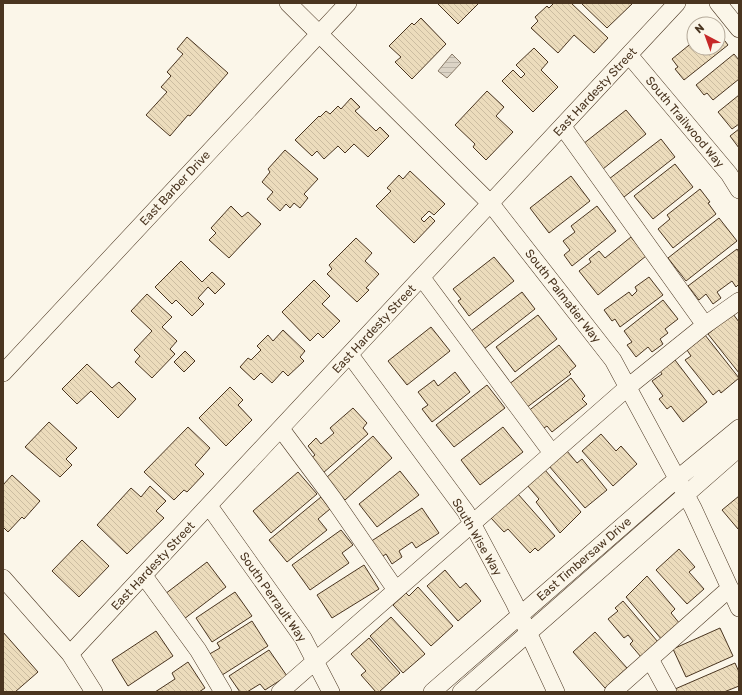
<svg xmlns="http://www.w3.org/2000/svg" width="742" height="695" font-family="Rubik,sans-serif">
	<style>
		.water { fill: url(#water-rules); stroke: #887966 }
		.building { fill: url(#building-back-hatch); stroke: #4a3520 }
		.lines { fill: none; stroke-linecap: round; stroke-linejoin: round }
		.minor-casing { stroke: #4a3520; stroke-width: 18 }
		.minor { stroke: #fbf6e9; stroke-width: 17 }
		.labels { text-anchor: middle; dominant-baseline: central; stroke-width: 3; stroke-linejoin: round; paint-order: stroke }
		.street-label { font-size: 12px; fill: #4a3520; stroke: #fbf6e9 }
	</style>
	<defs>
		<pattern id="water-rules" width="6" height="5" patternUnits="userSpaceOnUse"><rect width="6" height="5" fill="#dcd4c6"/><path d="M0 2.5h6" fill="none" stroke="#beb7aa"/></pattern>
		<pattern id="building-back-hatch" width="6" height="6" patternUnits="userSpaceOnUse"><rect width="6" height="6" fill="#ecdcbc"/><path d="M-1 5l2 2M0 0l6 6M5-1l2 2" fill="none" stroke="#ccbda1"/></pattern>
	</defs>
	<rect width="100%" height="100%" fill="#fbf6e9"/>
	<!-- water -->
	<path class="water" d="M452,54L461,63L447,78L438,71Z"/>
	<!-- building -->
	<path class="building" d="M437,3H479L458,24Z
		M554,3H571L608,38L594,53L574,35L558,53L531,28L538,21L535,17L547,6L549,8Z
		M581,3H633L607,28Z
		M421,18L446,44L412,79L395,62L401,57L389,46L412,23L414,25Z
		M718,32L728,45L684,80L675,69L678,67L672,59L694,41V48H718Z
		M187,37L228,73L190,116L188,115L170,136L146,115L167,92L161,87L171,76L167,72L183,54L177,49Z
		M534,48L548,62L541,70L558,87L533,112L502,81L513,70L521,78L525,74L516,65Z
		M734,54L739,60V79L713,100L707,93L704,95L696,85Z
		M487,91L504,107L496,116L513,132L486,160L473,147L475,144L455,125Z
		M739,95V124L732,129L718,112Z
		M351,98L360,107L355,111L376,131L380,127L389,136L368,157L354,144L345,153L338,146L324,159L317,151L312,156L295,140L319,116L320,117L326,111L330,114L338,106L341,109Z
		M626,110L646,134L603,169L583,144Z
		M739,129V148L730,136Z
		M661,139L675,157L624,197L609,179Z
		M285,150L318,179L304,194L308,198L300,208L294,203L290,208L286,204L280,211L267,199L273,192L262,182L270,172L268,169Z
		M675,164L693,187L653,219L634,196Z
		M410,171L445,204L434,215L429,211L421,219L424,222L430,216L435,221L414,243L376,206L391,191L387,188L399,175L403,179Z
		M571,176L590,201L549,233L530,208Z
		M700,189L710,202L708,203L716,214L673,248L658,229L670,219L667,215Z
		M231,206L242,217L248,212L261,224L229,258L209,240L216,233L211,228Z
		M597,206L616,231L572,266L564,255L570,250L563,241L575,232L571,226Z
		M719,218L737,241L686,281L668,258Z
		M631,237L646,256L598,295L579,271L591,262L589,259L599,251L605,258Z
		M356,238L372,253L365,261L379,274L366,288L369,290L357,302L327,274L332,269L329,265Z
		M737,249L739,252V284L736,287L732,281L717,292L721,298L713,304L706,294L699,300L688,286Z
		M494,257L514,281L469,316L458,301L461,299L453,289Z
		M181,261L202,282L212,272L225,284L215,294L208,287L198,298L204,304L192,316L176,300L172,304L155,287Z
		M649,277L663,295L620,327L615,319L612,321L604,310L629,292L632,296L637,291L635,287Z
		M314,280L330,296L322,304L340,321L323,338L318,333L310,341L282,312Z
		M522,292L535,309L484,349L470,332Z
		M147,294L172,317L162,327L177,341L170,349L175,354L152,378L135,362L140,356L134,350L152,331L131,311Z
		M663,300L678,319L665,329L668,333L660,339L663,344L652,352L648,347L636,357L627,345L632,342L624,331Z
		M733,314L739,322V373L708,334Z
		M538,315L557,339L515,372L496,347Z
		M431,327L450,351L407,385L388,361Z
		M283,330L305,351L300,357L304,361L288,376L283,371L272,383L261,373L254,380L240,367L248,358L251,360L261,350L257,346L268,335L273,341Z
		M705,335L739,378L721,393L719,390L713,395L685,360L691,356L687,350Z
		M559,345L576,366L569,372L571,374L526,408L508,385Z
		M185,351L195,361L184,372L174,362Z
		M675,360L707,402L683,422L671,406L667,409L659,399L663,396L652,381L662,374L660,371Z
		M87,364L112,388L119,382L136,399L118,418L91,391L77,404L62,389Z
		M455,372L470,392L432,422L422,409L428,405L418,392L434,380L438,386Z
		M571,378L585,396L582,399L587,404L552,432L547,426L541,430L527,412Z
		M487,385L505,408L454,447L436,425Z
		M230,387L243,400L238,405L252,420L226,446L199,418Z
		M353,408L367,423L363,428L368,434L323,473L310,459L315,455L308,446L316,438L321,444L334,433L330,428Z
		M49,422L77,448L66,459L72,465L60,477L25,447Z
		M188,427L210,448L195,465L204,474L187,492L184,490L174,500L144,472Z
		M503,427L523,452L480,485L461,460Z
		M601,434L616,451L621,446L637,464L613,486L582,451Z
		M373,436L392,458L345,500L326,478Z
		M567,451L577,463L582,459L607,490L585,508L549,466Z
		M545,470L581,512L560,533L536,502L539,499L527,485Z
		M400,471L419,495L377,527L359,504Z
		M298,472L317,494L271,533L253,511Z
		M12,475L40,501L24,519L22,517L8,532L3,527V485Z
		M150,486L166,501L156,511L164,518L127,554L97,525L131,488L141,497Z
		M518,494L555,536L538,551L535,548L530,553L508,529L504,532L491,518Z
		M739,496V528L738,529L722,510Z
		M321,497L330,509L318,519L327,530L287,562L269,540Z
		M422,508L439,533L416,548L412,542L399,551L402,557L392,564L386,554L380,558L370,542Z
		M341,530L353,545L342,553L349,563L310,590L292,565Z
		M82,540L109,566L79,597L52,571Z
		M679,549L695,567L689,572L704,589L687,604L656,570Z
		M207,562L226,587L184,619L165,594Z
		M364,565L379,589L332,618L317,595Z
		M445,570L460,588L466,583L481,601L458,621L427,586Z
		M647,576L675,609L671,613L680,624L662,640L626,597Z
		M418,587L453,626L431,646L393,605L406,593L409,596Z
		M235,592L252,616L212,642L196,618Z
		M623,601L658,642L641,657L630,644L633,641L628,635L624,638L608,619L618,611L615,608Z
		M391,617L425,654L403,673L370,636Z
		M252,621L268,646L219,677L206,656L220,648L217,643Z
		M720,628L733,656L686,677L673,649Z
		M156,631L173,656L128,686L112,660Z
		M3,632L38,672L15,692H3Z
		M595,632L627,668L605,688L573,652Z
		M369,638L400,673L379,692H376L361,675L366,671L351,654Z
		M269,650L287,676L265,690L260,684L247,692H240L229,676Z
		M188,662L205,688L199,692H155L175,679L172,673Z
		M735,663L739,672V686L724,692H676L675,689Z"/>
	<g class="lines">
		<defs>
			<path id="minor" d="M288,3L491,204L613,360L693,508L739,608
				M718,3L739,29
				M629,55L729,174L739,190
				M563,127L705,325
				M422,278L552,453
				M350,355L466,512L514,602L556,692
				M3,373L348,3
				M281,429L334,500L396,590
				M209,506L303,638L331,692
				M144,576L198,650L223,692
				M3,578L70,654L94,692
				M70,654L677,3
				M650,659L668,692
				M280,692L628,387L705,325L739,301
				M432,692L665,489L739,428
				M461,692L739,448
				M613,692L730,588"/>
		</defs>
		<!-- minor casing -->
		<use href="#minor" class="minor-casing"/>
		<!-- minor -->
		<use href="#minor" class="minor"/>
	</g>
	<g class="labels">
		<!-- street labels -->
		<g class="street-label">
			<text transform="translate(595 92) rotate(-47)">East Hardesty Street</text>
			<text transform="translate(685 122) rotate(50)">South Trailwood Way</text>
			<text transform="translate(175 188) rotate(-47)">East Barber Drive</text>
			<text transform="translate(563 296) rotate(52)">South Palmatier Way</text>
			<text transform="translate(374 329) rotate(-47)">East Hardesty Street</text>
			<text transform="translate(477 537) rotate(60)">South Wise Way</text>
			<text transform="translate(584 559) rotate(-41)">East Timbersaw Drive</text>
			<text transform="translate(153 566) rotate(-47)">East Hardesty Street</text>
			<text transform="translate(273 597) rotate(55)">South Perrault Way</text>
		</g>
	</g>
	<!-- border -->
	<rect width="742" height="695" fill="none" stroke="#4a3520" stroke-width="8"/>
	<!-- north arrow -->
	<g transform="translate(706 36) rotate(319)"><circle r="19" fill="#fbf6e9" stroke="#b4a999"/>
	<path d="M0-3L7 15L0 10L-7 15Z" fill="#c62828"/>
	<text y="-6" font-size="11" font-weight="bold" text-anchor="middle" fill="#4a3520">N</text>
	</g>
</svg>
